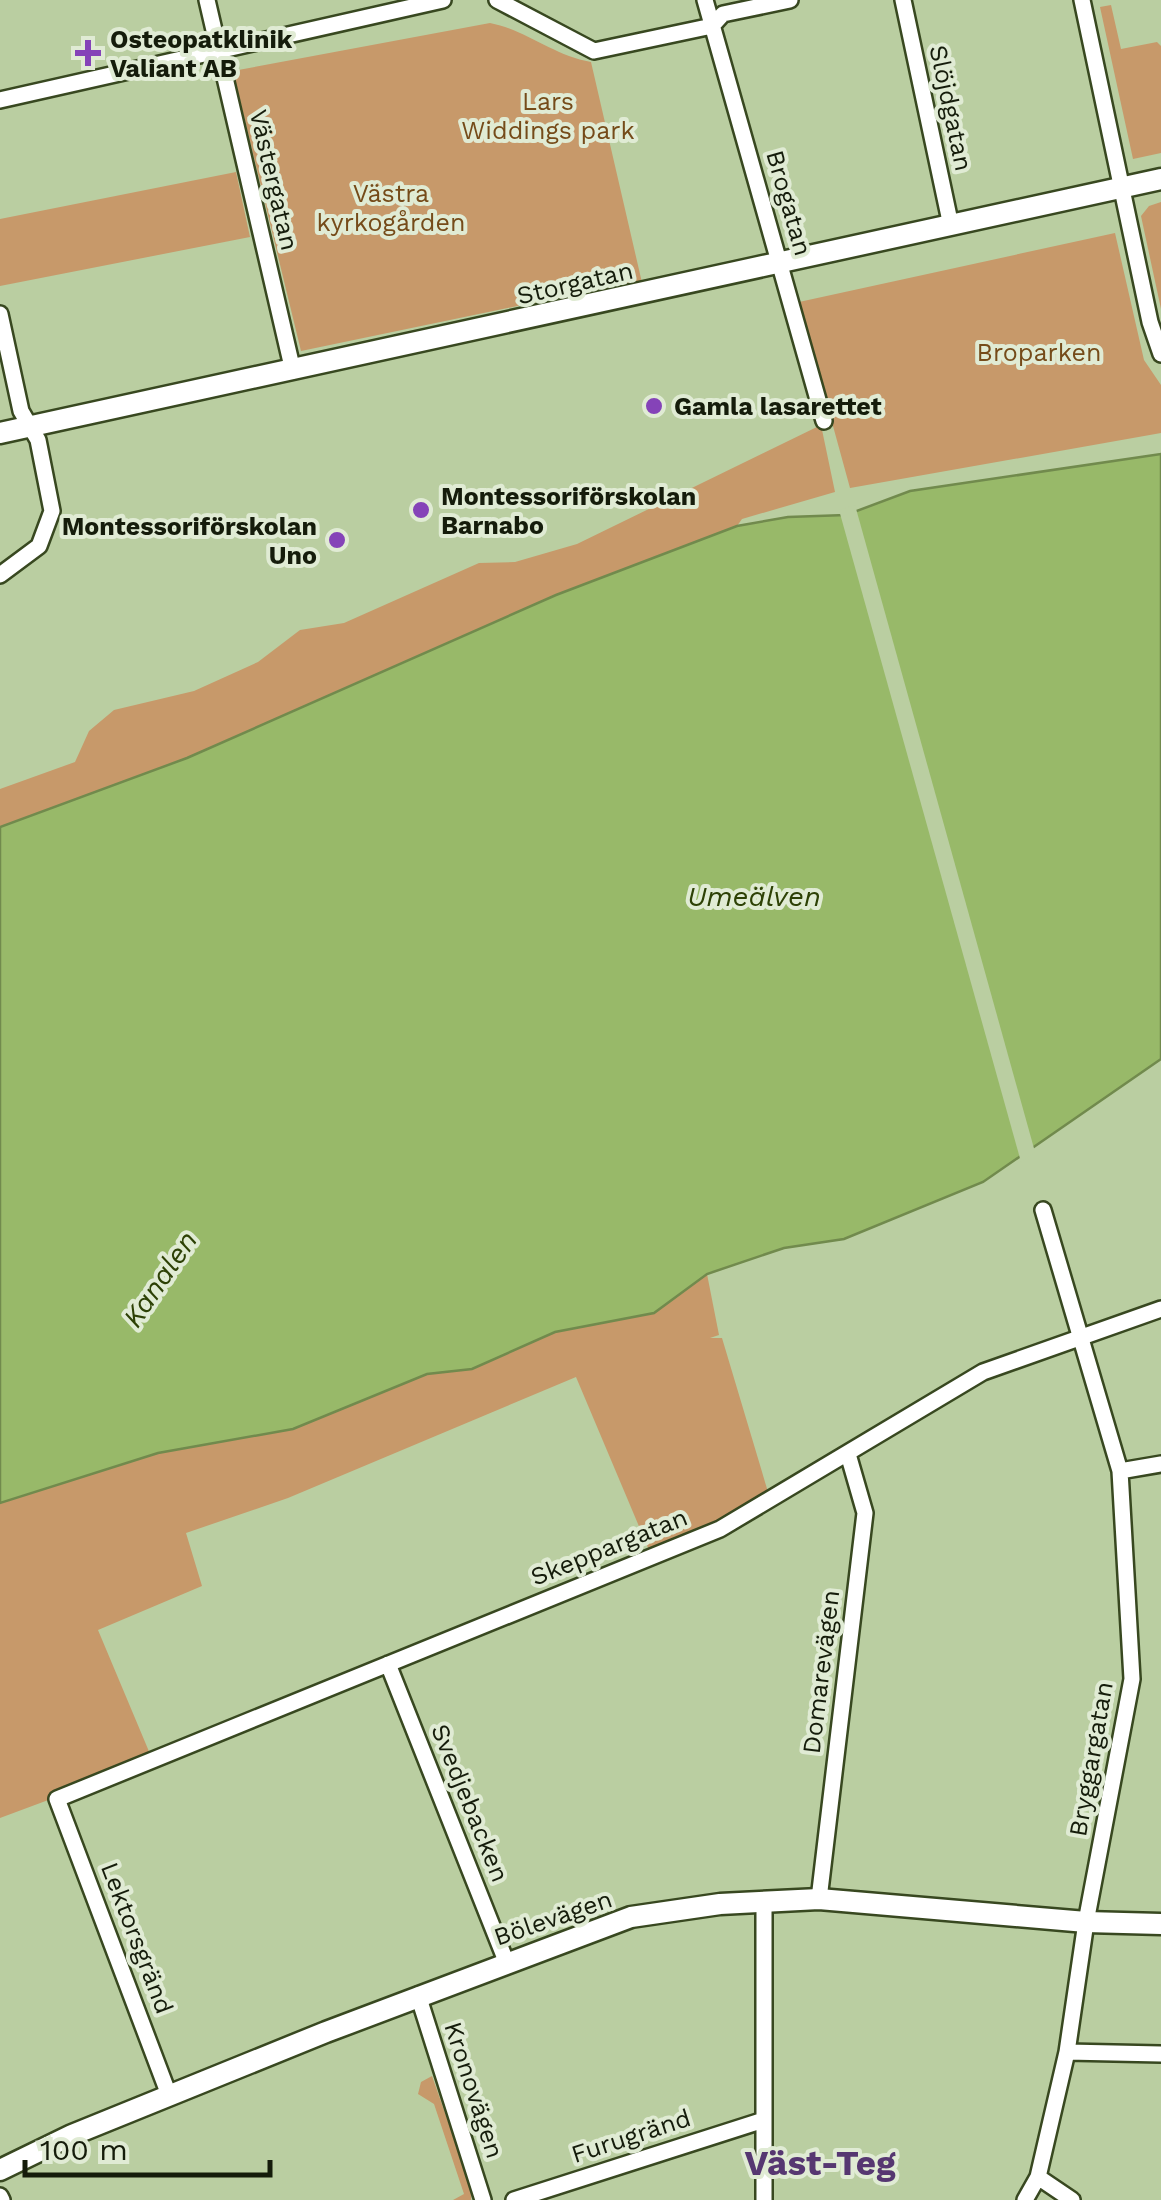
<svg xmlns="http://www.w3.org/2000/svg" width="1161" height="2200" font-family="'Work Sans',sans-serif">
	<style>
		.green { fill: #c7996a }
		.water { fill: #98b969; stroke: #718a4d; stroke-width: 2.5 }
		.pier { fill: #bacea1 }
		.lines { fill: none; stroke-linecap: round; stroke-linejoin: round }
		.street-casing { stroke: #384820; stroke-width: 20 }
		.secondary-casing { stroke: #384820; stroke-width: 25 }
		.street { stroke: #fff; stroke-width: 15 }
		.secondary { stroke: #fff; stroke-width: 20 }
		.poi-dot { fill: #8543b8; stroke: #e0ebd4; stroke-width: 4 }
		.labels { text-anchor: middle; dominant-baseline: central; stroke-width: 8; stroke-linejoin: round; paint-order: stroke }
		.poi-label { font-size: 25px; font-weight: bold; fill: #151c0b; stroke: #e0ebd4; text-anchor: start }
		.park-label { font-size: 25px; fill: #754b19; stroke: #e0ebd4 }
		.street-label { font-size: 25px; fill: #151c0b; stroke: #e0ebd4 }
		.water-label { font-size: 28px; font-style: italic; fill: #2d4105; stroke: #e0ebd4 }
		.district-label { font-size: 35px; font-weight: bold; fill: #563771; stroke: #e0ebd4 }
	</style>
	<rect width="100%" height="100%" fill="#bacea1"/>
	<!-- green -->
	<path class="green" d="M1111,5L1121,49L1157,42L1161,46V153L1133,159L1100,7Z
		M490,23C526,30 554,56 591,62L643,287L541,301L301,351L233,71Z
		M236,172L250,237L0,286V219Z
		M1161,202V309L1141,216L1149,206Z
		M1115,233L1144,360L1161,385V433L850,488L799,302Z
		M821,425L835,492L742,519L737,526L556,595L187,758L0,827V789L75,762L89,731L114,710L194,691L258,662L300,630L344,623L479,563L515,562L577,544Z
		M707,1274L719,1335L710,1338H722L768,1492L712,1524L649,1550L576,1377L288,1498L186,1533L202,1586L98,1630L153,1761L0,1818V1503L158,1453L293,1429L427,1374L472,1369L555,1332L654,1313Z
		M432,2076L472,2190L471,2200H453L464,2194L434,2104L418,2094L421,2082Z"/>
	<!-- water -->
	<path class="water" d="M1161,454V1059L983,1182L844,1239L784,1248L707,1274L654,1313L555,1332L472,1369L427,1374L293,1429L158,1453L0,1503V827L187,758L556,595L737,526L788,517L846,515L910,491Z"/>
	<!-- pier -->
	<path class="pier" d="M855,505L1035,1152L1021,1162L839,510Z"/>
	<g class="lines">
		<defs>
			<path id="street" d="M207,0L293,371
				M497,0L594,51L712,26L723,14L790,0
				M705,0L824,421
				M903,0L951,226
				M1082,0L1150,322L1161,354
				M0,100L443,0
				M0,314L21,411L38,440L52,511L39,546L0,575
				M1120,1471L1161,1464
				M388,1664L506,1961
				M819,1899L865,1513L848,1454
				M764,1900V2200
				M418,1995L483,2200
				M1067,2052L1161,2054
				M169,2095L57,1799L720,1529L983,1372L1161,1309
				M1038,2177L1072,2200
				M0,2196L2,2200
				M514,2200L764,2120
				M1025,2200L1038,2177L1067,2052L1086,1922L1132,1679L1120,1471L1043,1210"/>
			<path id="secondary" d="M0,433L1161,179
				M0,2170L72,2135L326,2032L631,1917L720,1904L819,1899L1086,1922L1161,1924"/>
		</defs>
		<!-- street casing -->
		<use href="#street" class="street-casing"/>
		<!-- secondary casing -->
		<use href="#secondary" class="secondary-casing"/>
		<!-- street -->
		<use href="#street" class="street"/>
		<!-- secondary -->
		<use href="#secondary" class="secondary"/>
	</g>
	<!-- markers -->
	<g class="poi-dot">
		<path d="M83 38h10v10h10v10h-10v10h-10v-10h-10v-10h10z"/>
		<circle cx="654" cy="406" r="10"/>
		<circle cx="421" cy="510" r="10"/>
		<circle cx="337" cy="540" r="10"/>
	</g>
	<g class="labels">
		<!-- poi labels -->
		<g class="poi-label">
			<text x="110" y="39">Osteopatklinik<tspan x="110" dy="29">Valiant AB</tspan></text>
			<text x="674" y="406">Gamla lasarettet</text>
			<text x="441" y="496">Montessoriförskolan<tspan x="441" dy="29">Barnabo</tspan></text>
			<text x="317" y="526" text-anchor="end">Montessoriförskolan<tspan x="317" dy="29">Uno</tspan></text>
		</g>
		<!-- park labels -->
		<g class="park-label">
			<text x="548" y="101">Lars<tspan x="548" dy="29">Widdings park</tspan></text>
			<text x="391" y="193">Västra<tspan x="391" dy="29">kyrkogården</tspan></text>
			<text x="1039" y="352">Broparken</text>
		</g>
		<!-- street labels -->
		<g class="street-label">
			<text transform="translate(951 108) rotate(78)">Slöjdgatan</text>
			<text transform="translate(274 180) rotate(77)">Västergatan</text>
			<text transform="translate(789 203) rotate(74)">Brogatan</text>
			<text transform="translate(575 283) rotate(-13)">Storgatan</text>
			<text transform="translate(609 1547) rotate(-22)">Skeppargatan</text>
			<text transform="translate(821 1672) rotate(-83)">Domarevägen</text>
			<text transform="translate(1091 1759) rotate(-80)">Bryggargatan</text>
			<text transform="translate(470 1803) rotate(68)">Svedjebacken</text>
			<text transform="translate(553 1918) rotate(-19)">Bölevägen</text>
			<text transform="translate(137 1938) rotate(69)">Lektorsgränd</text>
			<text transform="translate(474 2090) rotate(72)">Kronovägen</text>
			<text transform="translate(631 2136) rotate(-18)">Furugränd</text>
		</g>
		<!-- water labels -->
		<g class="water-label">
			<text x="754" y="896">Umeälven</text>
			<text transform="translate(160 1279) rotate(-56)">Kanalen</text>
		</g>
		<!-- district labels -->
		<g class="district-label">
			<text x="820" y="2163">Väst-Teg</text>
		</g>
	</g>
	<!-- scale -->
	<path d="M25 2160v15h245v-15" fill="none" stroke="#151c0b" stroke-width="5"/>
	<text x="40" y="2160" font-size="30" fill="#151c0b" stroke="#e0ebd4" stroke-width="8" paint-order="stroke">100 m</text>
</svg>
